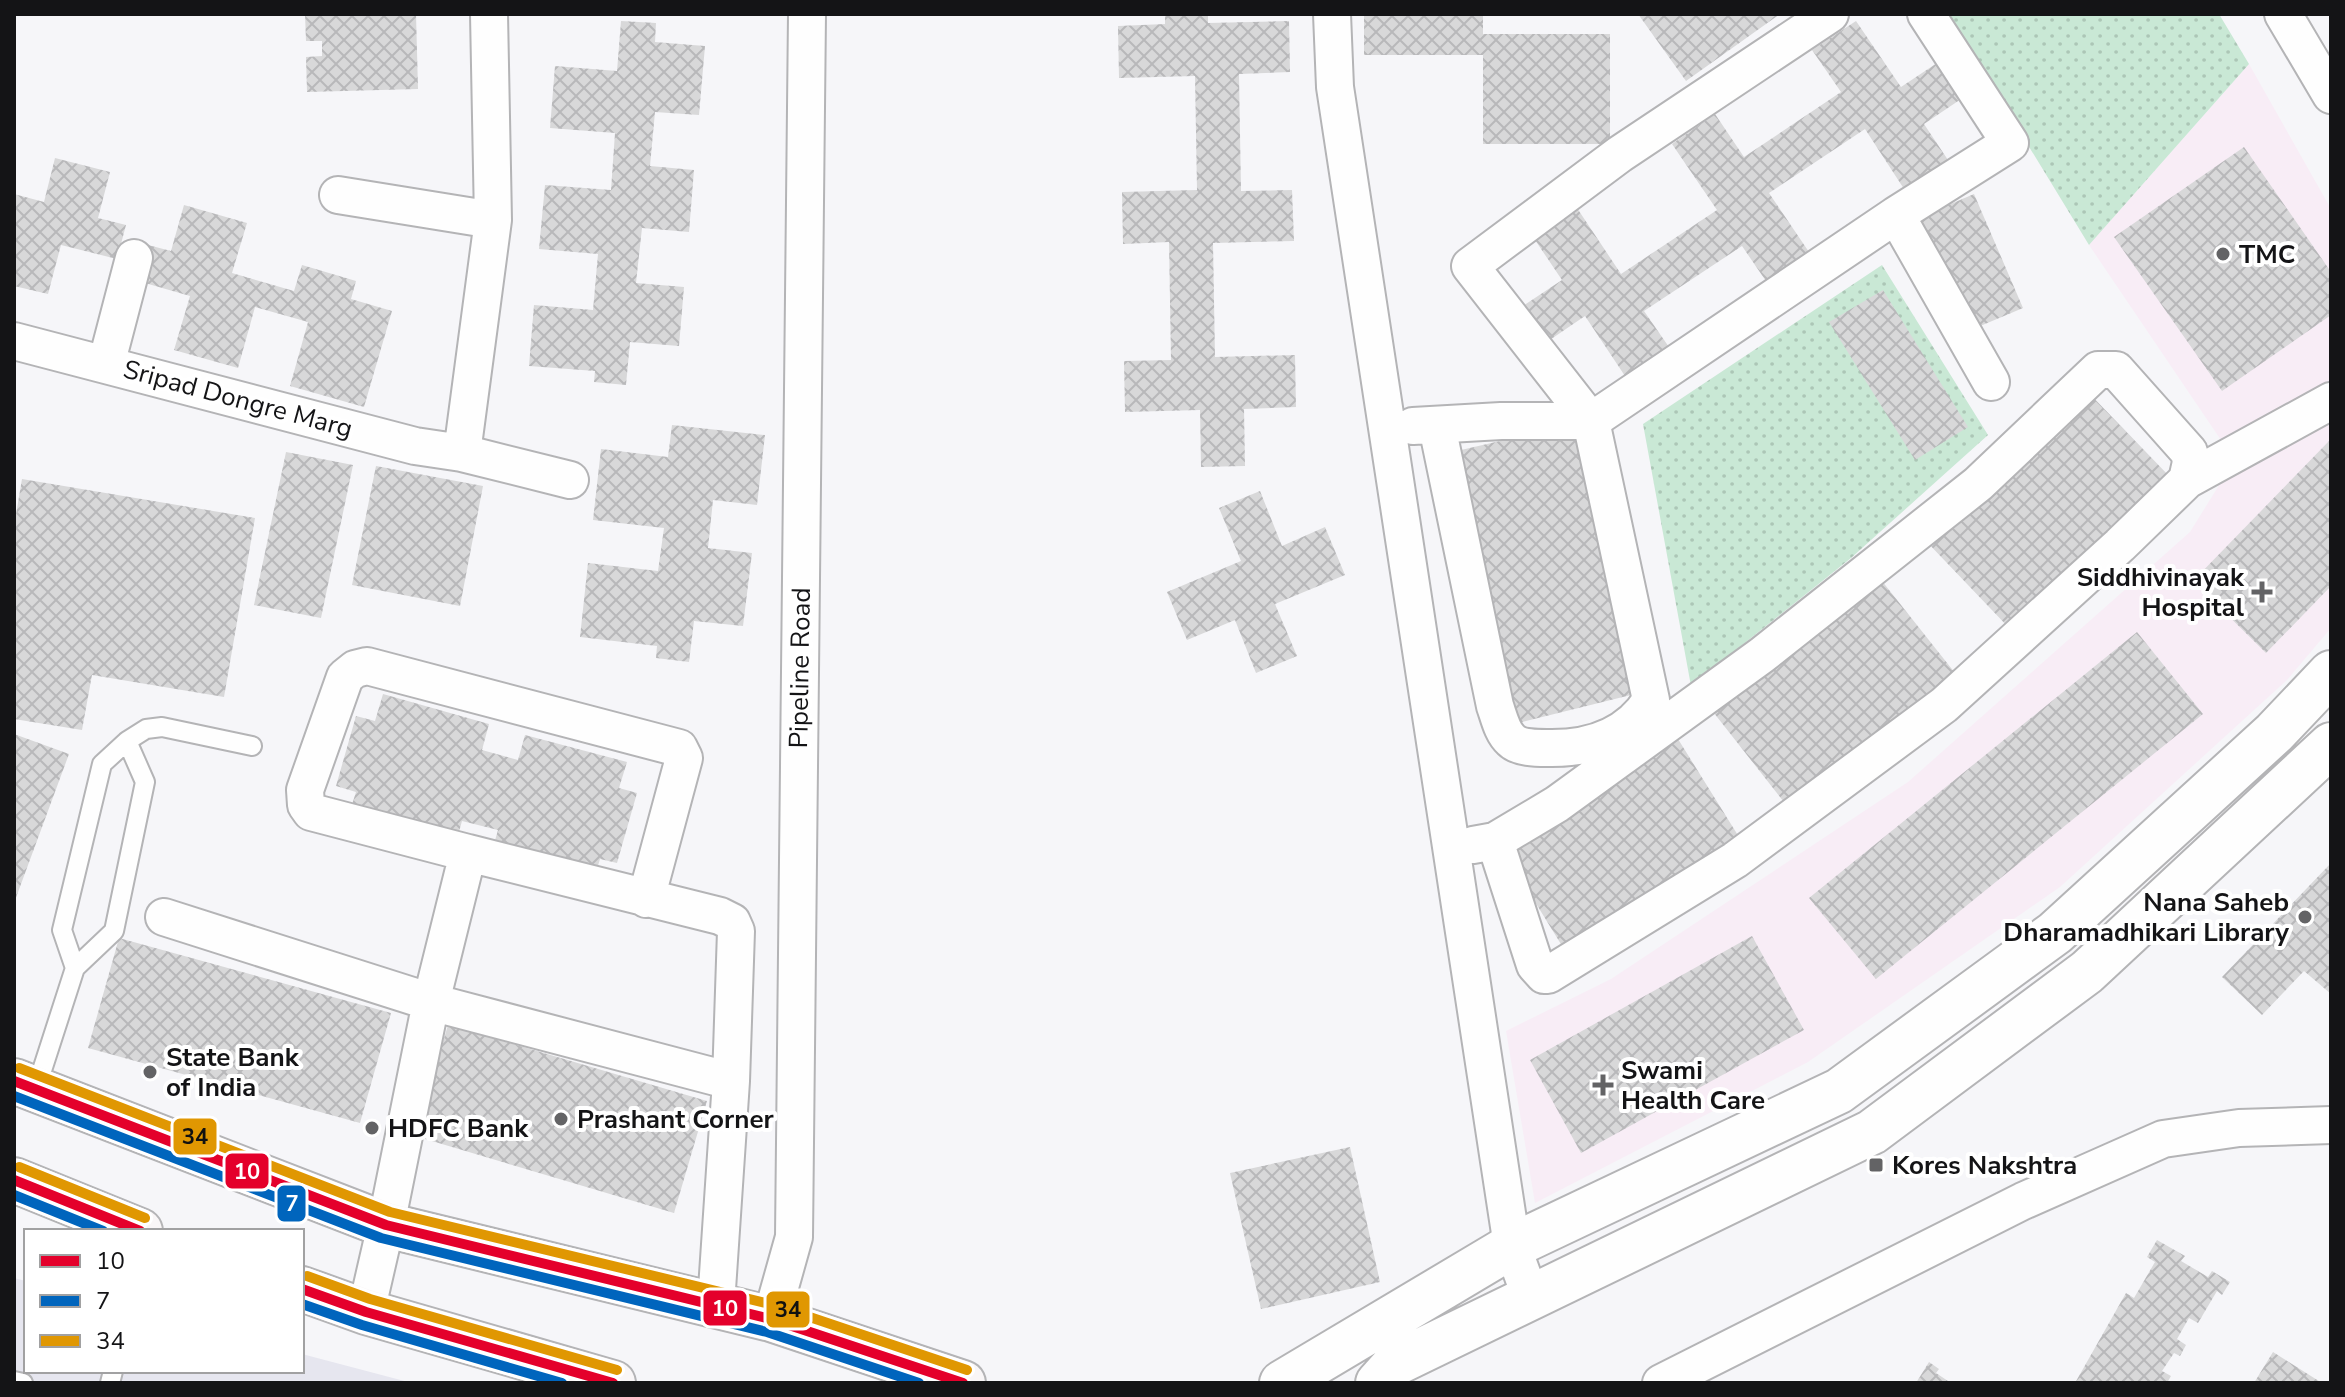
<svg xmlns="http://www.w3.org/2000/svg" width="2345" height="1397" font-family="'Nunito Sans',sans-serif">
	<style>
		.commercial { fill: #f8edf6 }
		.built { fill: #e6e6ef }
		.grass { fill: url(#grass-dots) }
		.building { fill: url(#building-cross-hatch) }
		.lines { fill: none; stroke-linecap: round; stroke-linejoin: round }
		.service-casing { stroke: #b4b4b6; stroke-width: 22 }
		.minor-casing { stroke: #b4b4b6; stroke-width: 40 }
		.tertiary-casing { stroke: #b4b4b6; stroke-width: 48 }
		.secondary-casing { stroke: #b4b4b6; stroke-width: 48 }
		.service { stroke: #fefefe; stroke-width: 18 }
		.minor { stroke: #fefefe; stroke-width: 36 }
		.tertiary { stroke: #fefefe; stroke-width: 44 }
		.secondary { stroke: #f9f6f7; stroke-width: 44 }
		.bus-1-casing { stroke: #fff; stroke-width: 16 }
		.bus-2-casing { stroke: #fff; stroke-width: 16 }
		.bus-3-casing { stroke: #fff; stroke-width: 16 }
		.bus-1 { stroke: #e4002b; stroke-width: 10 }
		.bus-2 { stroke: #0065bd; stroke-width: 10 }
		.bus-3 { stroke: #e09702; stroke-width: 10 }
		.poi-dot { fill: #636365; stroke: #fff; stroke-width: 3 }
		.labels { text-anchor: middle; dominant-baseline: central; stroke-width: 8; stroke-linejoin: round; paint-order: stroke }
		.poi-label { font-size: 26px; font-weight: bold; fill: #141416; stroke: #fff; text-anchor: start }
		.street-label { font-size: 26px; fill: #141416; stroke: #fff }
		.line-badge { stroke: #fff; stroke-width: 3 }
		.badge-label { font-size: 22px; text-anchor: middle; font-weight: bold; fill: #fff }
		.pale-badge-label { font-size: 22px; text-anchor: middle; font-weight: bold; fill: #111 }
	</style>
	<defs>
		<pattern id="grass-dots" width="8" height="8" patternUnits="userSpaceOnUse" patternTransform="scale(2)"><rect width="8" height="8" fill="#c9e8d5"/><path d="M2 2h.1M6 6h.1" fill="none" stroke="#acc6b6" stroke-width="1.8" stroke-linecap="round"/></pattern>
		<pattern id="building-cross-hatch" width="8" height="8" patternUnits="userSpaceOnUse" patternTransform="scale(2)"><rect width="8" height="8" fill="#d8d8d9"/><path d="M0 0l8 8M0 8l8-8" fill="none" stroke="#b8b8ba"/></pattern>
	</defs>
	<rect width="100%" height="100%" fill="#f6f6f9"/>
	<!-- commercial -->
	<path class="commercial" d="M2249,64L2331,209V628L2287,680L2060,887L1808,1062L1535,1203L1506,1031L1611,979L1908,782L2190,532L2221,482L2225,446L2089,245Z"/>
	<!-- built -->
	<path class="built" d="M14,1278L26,1281V1371H302V1354L412,1383H14Z"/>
	<!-- grass -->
	<path class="grass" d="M1948,14H2219L2249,64L2089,245Z
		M1882,265L1988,435L1851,558L1691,686L1643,424Z"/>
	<!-- building -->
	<path class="building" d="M305,14H416L418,89L307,92L306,57L322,56V41H306Z
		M1165,14H1208V23L1289,21L1290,72L1239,74L1240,133L1241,191L1292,190L1294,241L1213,243L1215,357L1295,355L1296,407L1244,409L1245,466L1201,467L1200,410L1125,412L1124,361L1171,360L1169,242L1123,244L1122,192L1197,190L1195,76L1119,78L1118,26L1165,24Z
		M1364,14H1483V34H1610V144H1483V55H1364Z
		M1638,14H1780L1686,81Z
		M621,21L656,23L655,42L705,46L699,115L655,112L650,166L694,170L689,232L642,228L636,283L684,287L679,346L630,342L626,385L594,382L595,371L529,366L534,305L593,310L598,254L539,249L545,185L611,190L615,133L550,128L555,66L617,71Z
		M1856,21L1901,87L1949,55L1973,91L1924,124L1950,163L1906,192L1865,129L1769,193L1811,255L1768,284L1742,246L1644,311L1671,350L1627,379L1585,316L1538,348L1514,312L1562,280L1533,237L1577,208L1621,274L1717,210L1672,144L1715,114L1744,157L1841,92L1812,50Z
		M2244,147L2331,272V315L2222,391L2114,237Z
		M55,158L110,172L98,218L126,225L117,259L61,245L48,294L14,286V194L44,202Z
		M1974,194L2023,308L1966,332L1918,218Z
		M184,205L247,223L232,273L294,291L302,265L356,281L351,299L392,311L364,407L290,386L308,322L255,307L238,368L174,350L190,296L138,281L148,245L171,251Z
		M1883,290L1968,427L1915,460L1829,322Z
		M2085,389L2171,478L2011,630L1925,540Z
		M1578,423L1643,692L1514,724L1448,453Z
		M672,425L765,435L757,505L713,500L708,548L752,553L743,626L694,621L689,662L656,658L657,646L580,637L588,563L658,571L664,528L593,520L601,449L668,457Z
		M2331,439V586L2266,653L2193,581Z
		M286,452L353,465L321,618L254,605Z
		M376,466L483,486L460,606L352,585Z
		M22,479L255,518L224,697L92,675L82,730L14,719V526Z
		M1260,491L1282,546L1325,527L1345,575L1275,604L1297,656L1256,673L1235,620L1187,640L1167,592L1241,561L1219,508Z
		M1878,576L1959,678L1791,811L1710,708Z
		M2137,632L2203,714L1876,979L1809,898Z
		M383,694L489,724L482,750L518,760L525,735L627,762L619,788L637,793L617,863L600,859L594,879L492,851L498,830L462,821L455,846L348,817L356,792L336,786L356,716L375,721Z
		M14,734L69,754L14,903Z
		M1678,739L1744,845L1567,954L1502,848Z
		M2331,863V994L2304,971L2262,1015L2222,977Z
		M1752,936L1804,1030L1581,1153L1530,1060Z
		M119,938L391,1013L360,1123L88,1048Z
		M448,1025L707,1101L674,1213L415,1136Z
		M1350,1147L1380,1282L1261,1309L1230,1173Z
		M2157,1240L2185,1256L2181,1261L2208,1277L2212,1271L2230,1282L2222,1295L2217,1291L2198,1323L2189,1318L2177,1339L2186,1345L2180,1356L2174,1353L2162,1371L2171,1376L2167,1383H2075L2126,1293L2134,1298L2155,1262L2147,1257Z
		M2273,1352L2322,1383H2254Z
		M1929,1362L1939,1369L1936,1373L1951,1383H1916Z"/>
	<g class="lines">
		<defs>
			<path id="service" d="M127,741L145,782L114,931L75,968L62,930L102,764Z
				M127,741L146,729L162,727L252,746
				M36,1089L75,968
				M14,1381L23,1383
				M110,1383L113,1371"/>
			<path id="minor" d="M1332,14L1335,87L1512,1246L1531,1298
				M2283,14L2331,95
				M338,195L493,220
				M1896,215L1991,382
				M14,341L415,446L462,453L570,480
				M106,365L134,258
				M1413,426L1501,421H1591L1896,215L2010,143L1926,14
				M1437,426L1495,706C1499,717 1502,732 1511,740C1519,748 1536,748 1547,748C1589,749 1628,737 1651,700L1591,421L1470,266L1620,154L1830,14
				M462,453L493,220L489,14
				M1495,841L1535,965L1544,975H1548L1735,860L1944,705L2120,545L2187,480L2331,401
				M1473,845L1495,841L1557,804L1762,655L1978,484L2098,370H2116L2189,452L2191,462L2187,480
				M164,917L431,1002L731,1081L736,931L732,922L720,916L468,853
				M716,1304L731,1081
				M366,1312L386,1225L431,1002L468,853L311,812L306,805L305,790L345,677L355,669L367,666L679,748L684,758L646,899
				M771,1319L794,1237L807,14
				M1661,1383L2023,1201L2163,1139L2239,1128L2331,1125"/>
			<path id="tertiary" d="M1282,1383L1512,1246L1839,1091L2055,933L2274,733L2331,673
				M1378,1383L1396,1363L1872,1132L2087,972L2331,745"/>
			<path id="secondary" d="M14,1081L386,1225L771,1319L963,1383
				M14,1180L140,1231
				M302,1289L366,1312L613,1383"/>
		</defs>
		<!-- service casing -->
		<use href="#service" class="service-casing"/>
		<!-- minor casing -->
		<use href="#minor" class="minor-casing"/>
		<!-- tertiary casing -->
		<use href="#tertiary" class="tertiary-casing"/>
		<!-- secondary casing -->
		<use href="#secondary" class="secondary-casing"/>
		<!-- service -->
		<use href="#service" class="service"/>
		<!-- minor -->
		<use href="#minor" class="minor"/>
		<!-- tertiary -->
		<use href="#tertiary" class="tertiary"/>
		<!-- secondary -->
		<use href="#secondary" class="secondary"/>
		<defs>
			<path id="bus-1" d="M14,1081L386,1225L771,1319L963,1383
				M14,1180L140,1231
				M302,1289L366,1312L613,1383"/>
			<path id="bus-2" d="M14,1096L381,1238L767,1332L919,1383
				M14,1195L103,1231
				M302,1304L362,1325L562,1383"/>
			<path id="bus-3" d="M19,1068L390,1212L774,1305L967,1370
				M19,1167L145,1218
				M307,1276L370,1299L617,1370"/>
		</defs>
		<!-- bus-1 casing -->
		<use href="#bus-1" class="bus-1-casing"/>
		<!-- bus-2 casing -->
		<use href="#bus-2" class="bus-2-casing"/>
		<!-- bus-3 casing -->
		<use href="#bus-3" class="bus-3-casing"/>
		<!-- bus-1 -->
		<use href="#bus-1" class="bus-1"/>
		<!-- bus-2 -->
		<use href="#bus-2" class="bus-2"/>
		<!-- bus-3 -->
		<use href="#bus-3" class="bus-3"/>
	</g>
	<!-- markers -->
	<g class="poi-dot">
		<circle cx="2223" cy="254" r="8"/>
		<path d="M2258 580h8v8h8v8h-8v8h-8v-8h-8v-8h8z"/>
		<circle cx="2305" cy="917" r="8"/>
		<circle cx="150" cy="1072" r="8"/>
		<path d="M1599 1073h8v8h8v8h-8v8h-8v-8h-8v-8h8z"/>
		<circle cx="561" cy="1119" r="8"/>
		<circle cx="372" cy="1128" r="8"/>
		<rect x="1868" y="1157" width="16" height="16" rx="4"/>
	</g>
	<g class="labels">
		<!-- poi labels -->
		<g class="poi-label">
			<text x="2239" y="254">TMC</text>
			<text x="2244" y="577" text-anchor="end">Siddhivinayak<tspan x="2244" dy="30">Hospital</tspan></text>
			<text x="2289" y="902" text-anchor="end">Nana Saheb<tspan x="2289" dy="30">Dharamadhikari Library</tspan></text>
			<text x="166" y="1057">State Bank<tspan x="166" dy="30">of India</tspan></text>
			<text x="1621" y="1070">Swami<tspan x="1621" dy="30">Health Care</tspan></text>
			<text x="577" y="1119">Prashant Corner</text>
			<text x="388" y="1128">HDFC Bank</text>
			<text x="1892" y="1165">Kores Nakshtra</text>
		</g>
		<!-- street labels -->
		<g class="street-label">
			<text transform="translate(238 399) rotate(15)">Sripad Dongre Marg</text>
			<text transform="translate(800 668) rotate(-89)">Pipeline Road</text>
		</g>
	</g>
	<g class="line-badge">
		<rect x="172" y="1117" width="46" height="39" rx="8" fill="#e09702"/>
		<rect x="224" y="1152" width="46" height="38" rx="8" fill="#e4002b"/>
		<rect x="276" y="1184" width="31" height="39" rx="8" fill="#0065bd"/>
		<rect x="702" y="1289" width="46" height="38" rx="8" fill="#e4002b"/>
		<rect x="765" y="1290" width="46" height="39" rx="8" fill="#e09702"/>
	</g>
	<g class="badge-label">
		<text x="247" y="1179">10</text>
		<text x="292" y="1211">7</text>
		<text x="725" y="1316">10</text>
	</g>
	<g class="pale-badge-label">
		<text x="195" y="1144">34</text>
		<text x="788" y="1317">34</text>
	</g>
	<!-- border -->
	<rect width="2345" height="1397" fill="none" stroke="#141416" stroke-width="32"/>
	<!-- legend -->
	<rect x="24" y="1229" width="280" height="144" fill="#ffffff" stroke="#a1a1a2" stroke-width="2"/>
	<rect x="40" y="1255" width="40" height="12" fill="#e4002b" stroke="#a1a1a2" stroke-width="2"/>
	<text x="96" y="1269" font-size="24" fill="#141416">10</text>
	<rect x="40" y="1295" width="40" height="12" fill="#0065bd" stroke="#a1a1a2" stroke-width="2"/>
	<text x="96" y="1309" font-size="24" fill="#141416">7</text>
	<rect x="40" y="1335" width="40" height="12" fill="#e09702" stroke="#a1a1a2" stroke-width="2"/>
	<text x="96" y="1349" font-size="24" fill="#141416">34</text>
</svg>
